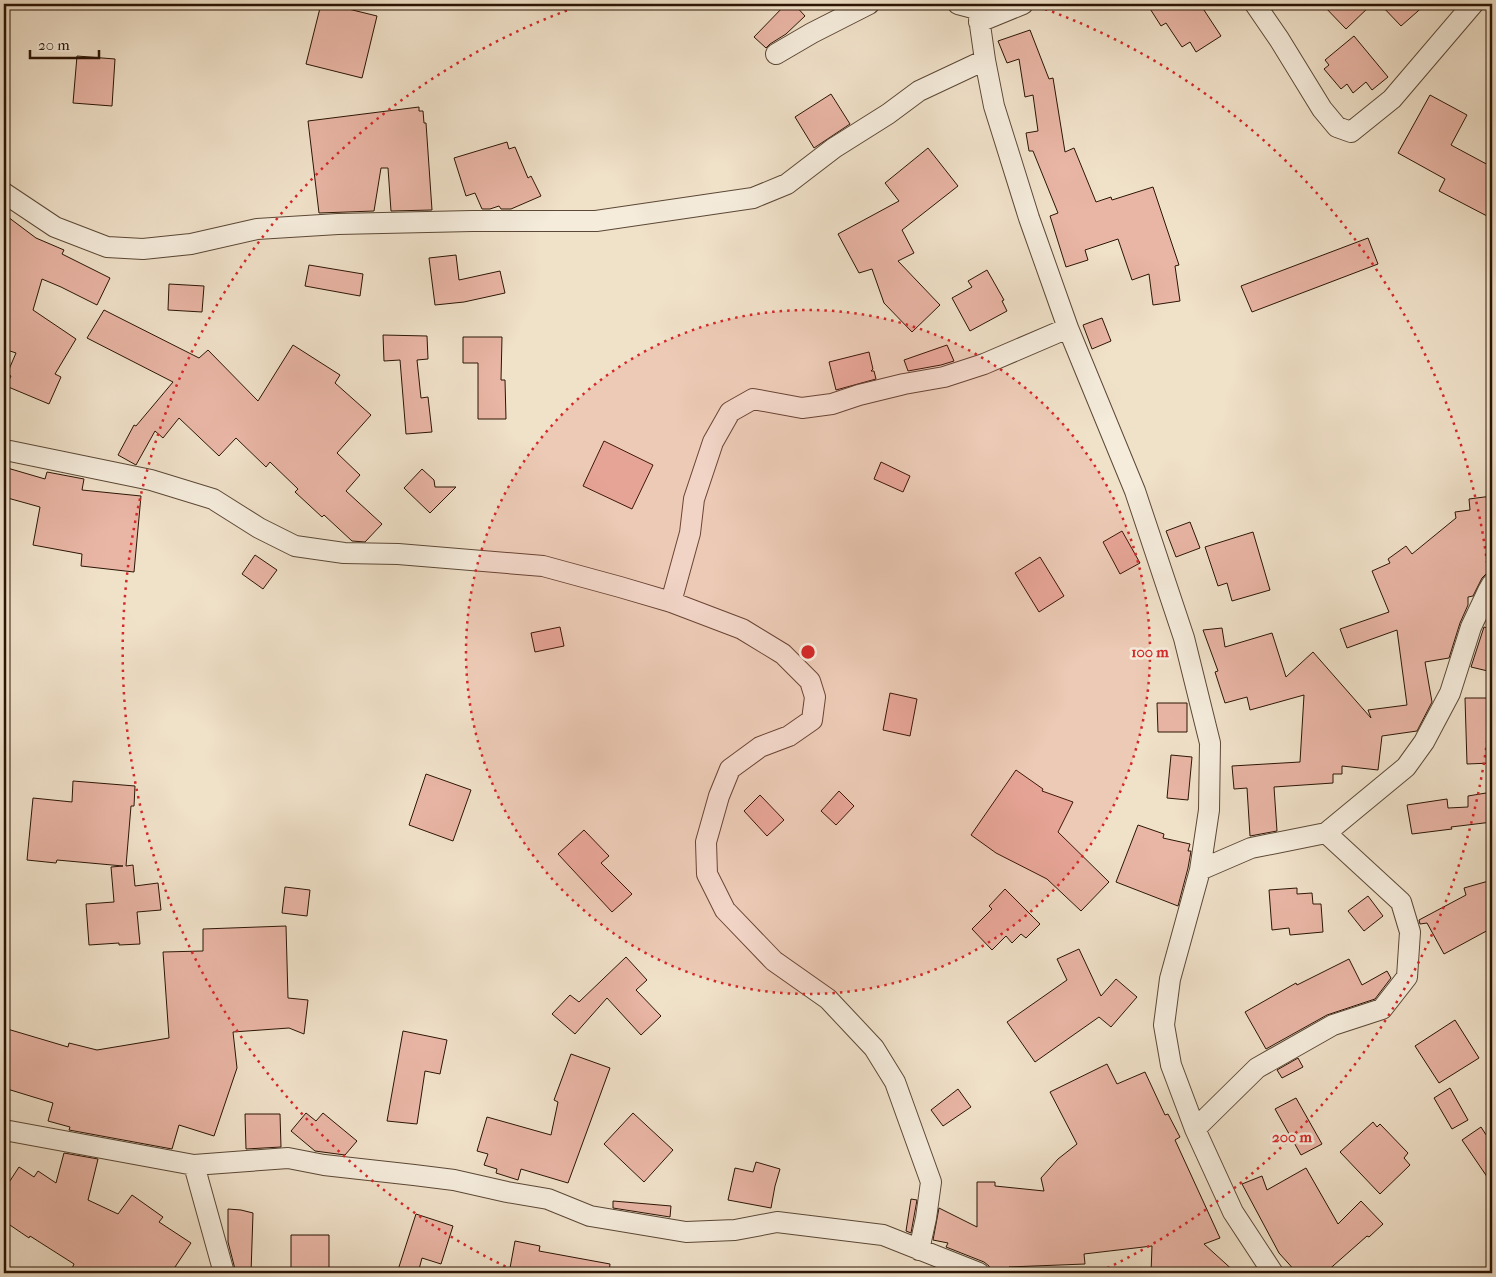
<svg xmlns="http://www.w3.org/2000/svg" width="1496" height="1277" font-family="'IM FELL French Canon',serif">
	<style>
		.building { fill: #e9b5a5; stroke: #2b1505 }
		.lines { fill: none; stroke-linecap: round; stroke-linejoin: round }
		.minor-casing { stroke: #5c4836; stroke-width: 22 }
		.minor { stroke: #f5ecdc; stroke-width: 20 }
		.ring { fill: none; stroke: #d62828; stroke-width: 2.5; stroke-dasharray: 2.5 5 }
		.centre { fill: #d62828; stroke: #f5ecdc; stroke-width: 2.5 }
		.ring-label { font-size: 15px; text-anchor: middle; font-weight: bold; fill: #d62828; stroke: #f5ecdc; stroke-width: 5; stroke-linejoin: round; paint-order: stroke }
	</style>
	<rect width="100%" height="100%" fill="#f0e1c9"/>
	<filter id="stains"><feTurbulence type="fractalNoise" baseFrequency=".004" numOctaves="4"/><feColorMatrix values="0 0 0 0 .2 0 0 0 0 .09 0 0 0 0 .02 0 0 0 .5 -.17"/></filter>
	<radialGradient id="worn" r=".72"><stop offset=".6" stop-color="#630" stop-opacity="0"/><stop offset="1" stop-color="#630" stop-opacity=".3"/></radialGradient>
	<!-- building -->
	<path class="building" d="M321,4H328L377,16L362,78L306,64Z
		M786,4H794L805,16L786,34L770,44L766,48L754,37Z
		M1147,4H1200L1221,36L1196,52L1190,42L1182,47L1166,23L1161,26Z
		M1322,4H1372L1346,29Z
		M1380,4H1426L1401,26Z
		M1030,30L1049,79L1053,78L1065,152L1074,148L1096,202L1111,197L1112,200L1153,187L1179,265L1175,266L1180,301L1153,305L1149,274L1132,280L1118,239L1085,250L1088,260L1066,267L1050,216L1058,213L1033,151H1029L1026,133L1038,131L1033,95L1025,97L1019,59L1007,63L998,41Z
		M1354,36L1388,77L1372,90L1366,82L1353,93L1347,84L1341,89L1324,69L1329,65L1325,60Z
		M77,56L115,59L112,106L73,103Z
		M831,94L850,124L814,148L795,117Z
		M1430,95L1467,115L1451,145L1492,167V207L1487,216L1439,191L1445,179L1398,153Z
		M419,107V111H423L424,123H426L432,210L391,211L388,168H381L374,211L319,213L308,121Z
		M507,142L509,149L515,147L528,178L531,176L541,196L511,209H501L499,206L490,209H482L475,193L466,196L454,158Z
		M928,148L958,186L902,230L914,253L898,261L940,305L912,332L884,303L872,269L859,273L838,234L899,201L885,183Z
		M4,214L36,238L64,250L62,254L110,278L97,305L61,287L42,279L33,310L76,339L55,374L61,377L49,404L6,386L11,376L7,374L16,353L4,349Z
		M1368,238L1378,264L1252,312L1241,286Z
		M456,255L459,280L500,271L505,293L464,302L435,305L429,258Z
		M309,265L363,274L360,296L305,286Z
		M987,270L1004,300L1002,301L1007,311L970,331L952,298L972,287L968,281Z
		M169,284L204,286L202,312L168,310Z
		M104,310L199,358L208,350L258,401L293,345L340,375L335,383L371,415L337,453L360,475L346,491L382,524L365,542L352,541L324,515L322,517L295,492L298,489L270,462L266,467L236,438L219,456L179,418L163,438L155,431L136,465L118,455L134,425L136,426L173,382L87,338Z
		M1102,318L1111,341L1092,349L1083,325Z
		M383,335L427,336L428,359L417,360L421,398L428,397L432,432L406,434L400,360L384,361Z
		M463,337H502L501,380H505L506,419H478V363H463Z
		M947,345L954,361L941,365L908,371L904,360Z
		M869,352L873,369L871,371H874L876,379L836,390L829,362Z
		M604,441L653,465L632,509L583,486Z
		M881,462L910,476L903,492L874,479Z
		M4,467L45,479L47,472L84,479L82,490L141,496L134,572L81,566L82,554L33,545L40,507L4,497Z
		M422,469L434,480L435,487H456L430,513L404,488Z
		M1492,496V572L1486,574L1482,578L1473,596L1468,597V605L1460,623L1449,658L1425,662L1432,702L1417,731L1382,736L1378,770L1342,766V774H1333V783L1274,787L1277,831L1250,836L1247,788L1234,789L1232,766L1300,762L1304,695L1250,710L1247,697L1225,703L1215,672L1218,671L1203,630L1222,628L1225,647L1272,633L1286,677L1313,652L1371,718L1368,710L1407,705L1397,630L1347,648L1340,629L1389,612L1372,571L1390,563L1388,559L1406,546L1412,554L1456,518L1455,512L1470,510L1469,499Z
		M1190,522L1200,548L1176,557L1166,531Z
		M1122,531L1140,563L1120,574L1103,542Z
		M1253,532L1270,590L1232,601L1227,583L1218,586L1205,547Z
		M255,555L277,570L263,589L242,574Z
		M1040,557L1064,596L1039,612L1015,573Z
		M560,627L564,646L535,652L531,633Z
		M1484,627L1492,630V672L1471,667Z
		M890,693L917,699L910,736L883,730Z
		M1465,698H1492V763L1467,764Z
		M1157,703H1187V732H1158Z
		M1171,755L1192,757L1188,800L1167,798Z
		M1016,770L1043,789L1042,791L1073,802L1058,832L1109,882L1081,911L1047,879L996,853L971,835Z
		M426,774L471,790L453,841L409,825Z
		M73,781L135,786L134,806H131L126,866L133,865L135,886L158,883L161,910L137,912L140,944L119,945V943L89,945L86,904L114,902L111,867L123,866L57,860L56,863L27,860L33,798L72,802Z
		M839,791L854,806L836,825L821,811Z
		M1492,792V822L1451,827L1452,829L1412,834L1407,805L1447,799L1448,808L1468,807V796Z
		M760,795L784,820L767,836L744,811Z
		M1138,825L1164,834L1163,838L1190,844L1188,851H1191L1188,868L1178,906L1116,882Z
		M584,830L609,856L601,863L632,894L612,912L558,854Z
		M1492,880V928L1444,954L1427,923L1420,924L1419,920L1466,895L1464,888Z
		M285,887L310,890L307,916L282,913Z
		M1297,888V894L1312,893L1313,904H1321L1323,932L1290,935L1289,928L1272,930L1269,890Z
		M1005,889L1040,924L1026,938L1021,934L1012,943L1006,936L992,950L972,929L992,909L989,906Z
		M1368,896L1383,916L1364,931L1348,911Z
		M286,926L288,998L308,1000L304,1034L289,1028L233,1032L237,1068L214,1136L179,1125L172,1149L69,1130L70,1127L48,1121L53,1103L4,1088V1028L68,1047L69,1043L97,1050L169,1038L163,952L203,951V929Z
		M1079,949L1101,996L1116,979L1137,997L1111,1027L1099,1017L1035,1062L1007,1022L1067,980L1057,959Z
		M626,957L647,980L636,990L661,1016L641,1035L607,998L575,1034L552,1014L570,995L579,1002Z
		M1349,959L1362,985L1387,971L1391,978L1375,999L1327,1015L1266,1049L1245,1012L1296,983L1297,985Z
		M1455,1020L1479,1058L1439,1083L1415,1046Z
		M403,1031L447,1040L440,1074L425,1071L417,1124L387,1121Z
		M571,1054L610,1068L568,1183L521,1169L518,1180L496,1173L497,1169L484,1165L488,1154L477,1151L487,1117L551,1135L558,1102L554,1100Z
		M1298,1058L1303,1067L1282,1078L1277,1070Z
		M1107,1064L1117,1084L1145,1072L1165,1115L1168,1114L1180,1137L1175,1140L1220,1238L1204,1244L1236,1273H1151L1152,1246L1084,1254L1085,1264L1009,1267L1023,1273H991L989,1266L984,1262L946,1247L948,1243L933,1240L939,1208L977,1227V1182H995V1186L1044,1191L1041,1178L1058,1159L1077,1144L1050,1092Z
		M1450,1088L1468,1120L1452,1129L1434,1098Z
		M958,1089L971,1107L943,1126L931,1110Z
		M1296,1098L1322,1144L1301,1155L1275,1109Z
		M306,1113L316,1121L323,1113L357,1141L345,1155L315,1151L291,1131Z
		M633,1113L673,1150L644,1182L604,1144Z
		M245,1114H280L281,1147L246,1149Z
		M1373,1122L1377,1127L1380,1124L1408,1153L1404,1158L1410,1165L1380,1194L1340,1152Z
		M1481,1127L1492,1144V1184L1462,1140Z
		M64,1153L98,1159L88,1200L118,1214L132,1195L163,1217L159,1222L191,1243L171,1273H70L74,1264L30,1236L29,1238L4,1221V1190L19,1167L34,1177L38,1171L56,1183Z
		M756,1162L780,1169L775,1186L771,1208L728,1200L735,1168L753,1172Z
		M1306,1168L1338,1224L1361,1201L1383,1224L1369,1237L1367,1236L1325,1273H1297L1279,1253L1242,1184L1262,1176L1267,1190Z
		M911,1199L917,1200L911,1233L906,1231Z
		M613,1201L671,1206L670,1217L613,1208Z
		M228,1209L241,1210L253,1213L251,1273H236L228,1242Z
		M416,1214L453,1226L441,1264L422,1258L418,1273H397Z
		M291,1235H329V1270H291Z
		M515,1241L540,1246L539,1251L610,1264L609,1273H534L510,1268Z"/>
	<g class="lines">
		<defs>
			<path id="minor" d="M958,4L977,9
				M977,4L985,60L994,106L1029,218L1068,328L1135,491L1184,638L1210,743L1209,810L1200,870L1170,979L1164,1025L1171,1065L1195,1129L1233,1212L1273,1273
				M1255,4L1279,39L1322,109L1337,127L1351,132L1392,99L1473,4
				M979,22L1023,4
				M776,54L812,33L869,4
				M4,193L55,227L107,247L143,249L191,244L257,229L338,224L472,221H596L753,198L787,184L834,148L888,114L919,91L985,60
				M10,451L151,480L213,499L259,528L295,546L344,553L398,554L543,566L620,587L671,602L742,629L783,654L810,681L815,697L812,720L789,736L760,747L730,769L719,796L706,842L707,874L725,910L774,961L828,999L874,1048L895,1082L931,1182L926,1218L919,1250
				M671,602L690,533L694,499L713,442L730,412L753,399L802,408L832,404L859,395L904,384L944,377L984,364L1068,328
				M1200,870L1251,848L1326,833L1406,767L1424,742L1450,693L1471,627L1488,591L1492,584
				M1195,1129L1257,1068L1333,1025L1382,1009L1407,977L1410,932L1401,902L1326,833
				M4,1130L194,1165L288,1158L324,1165L414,1175L454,1180L507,1192L548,1199L590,1216L686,1232L735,1230L777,1222L883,1235L979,1273
				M194,1165L224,1273"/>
		</defs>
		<!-- minor casing -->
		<use href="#minor" class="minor-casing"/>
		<!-- minor -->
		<use href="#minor" class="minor"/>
	</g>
	<!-- distance rings -->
	<circle cx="808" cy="652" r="342" fill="#d62828" fill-opacity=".12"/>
	<g class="ring">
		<circle cx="808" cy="652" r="342"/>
		<path d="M1492 688A685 685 0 0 1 1097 1273M519 1273A685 685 0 0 1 585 4M1031 4A685 685 0 0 1 1492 616"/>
	</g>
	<circle cx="808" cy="652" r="8" class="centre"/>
	<g class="ring-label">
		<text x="1150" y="657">100 m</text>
		<text x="1292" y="1142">200 m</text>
	</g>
	<!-- margin -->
	<rect width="1496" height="1277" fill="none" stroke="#f0e1c9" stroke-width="20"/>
	<rect x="5" y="5" width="1486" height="1267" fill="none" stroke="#2b1505" stroke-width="2.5"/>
	<rect x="10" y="10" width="1476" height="1257" fill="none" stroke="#2b1505"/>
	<!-- scale -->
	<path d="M30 50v8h69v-8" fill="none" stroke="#2b1505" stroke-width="2.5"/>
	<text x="38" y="50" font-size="15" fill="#2b1505" stroke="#f5ecdc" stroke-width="4" paint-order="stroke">20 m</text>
	<rect width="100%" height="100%" filter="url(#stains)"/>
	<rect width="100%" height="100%" fill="url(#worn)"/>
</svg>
